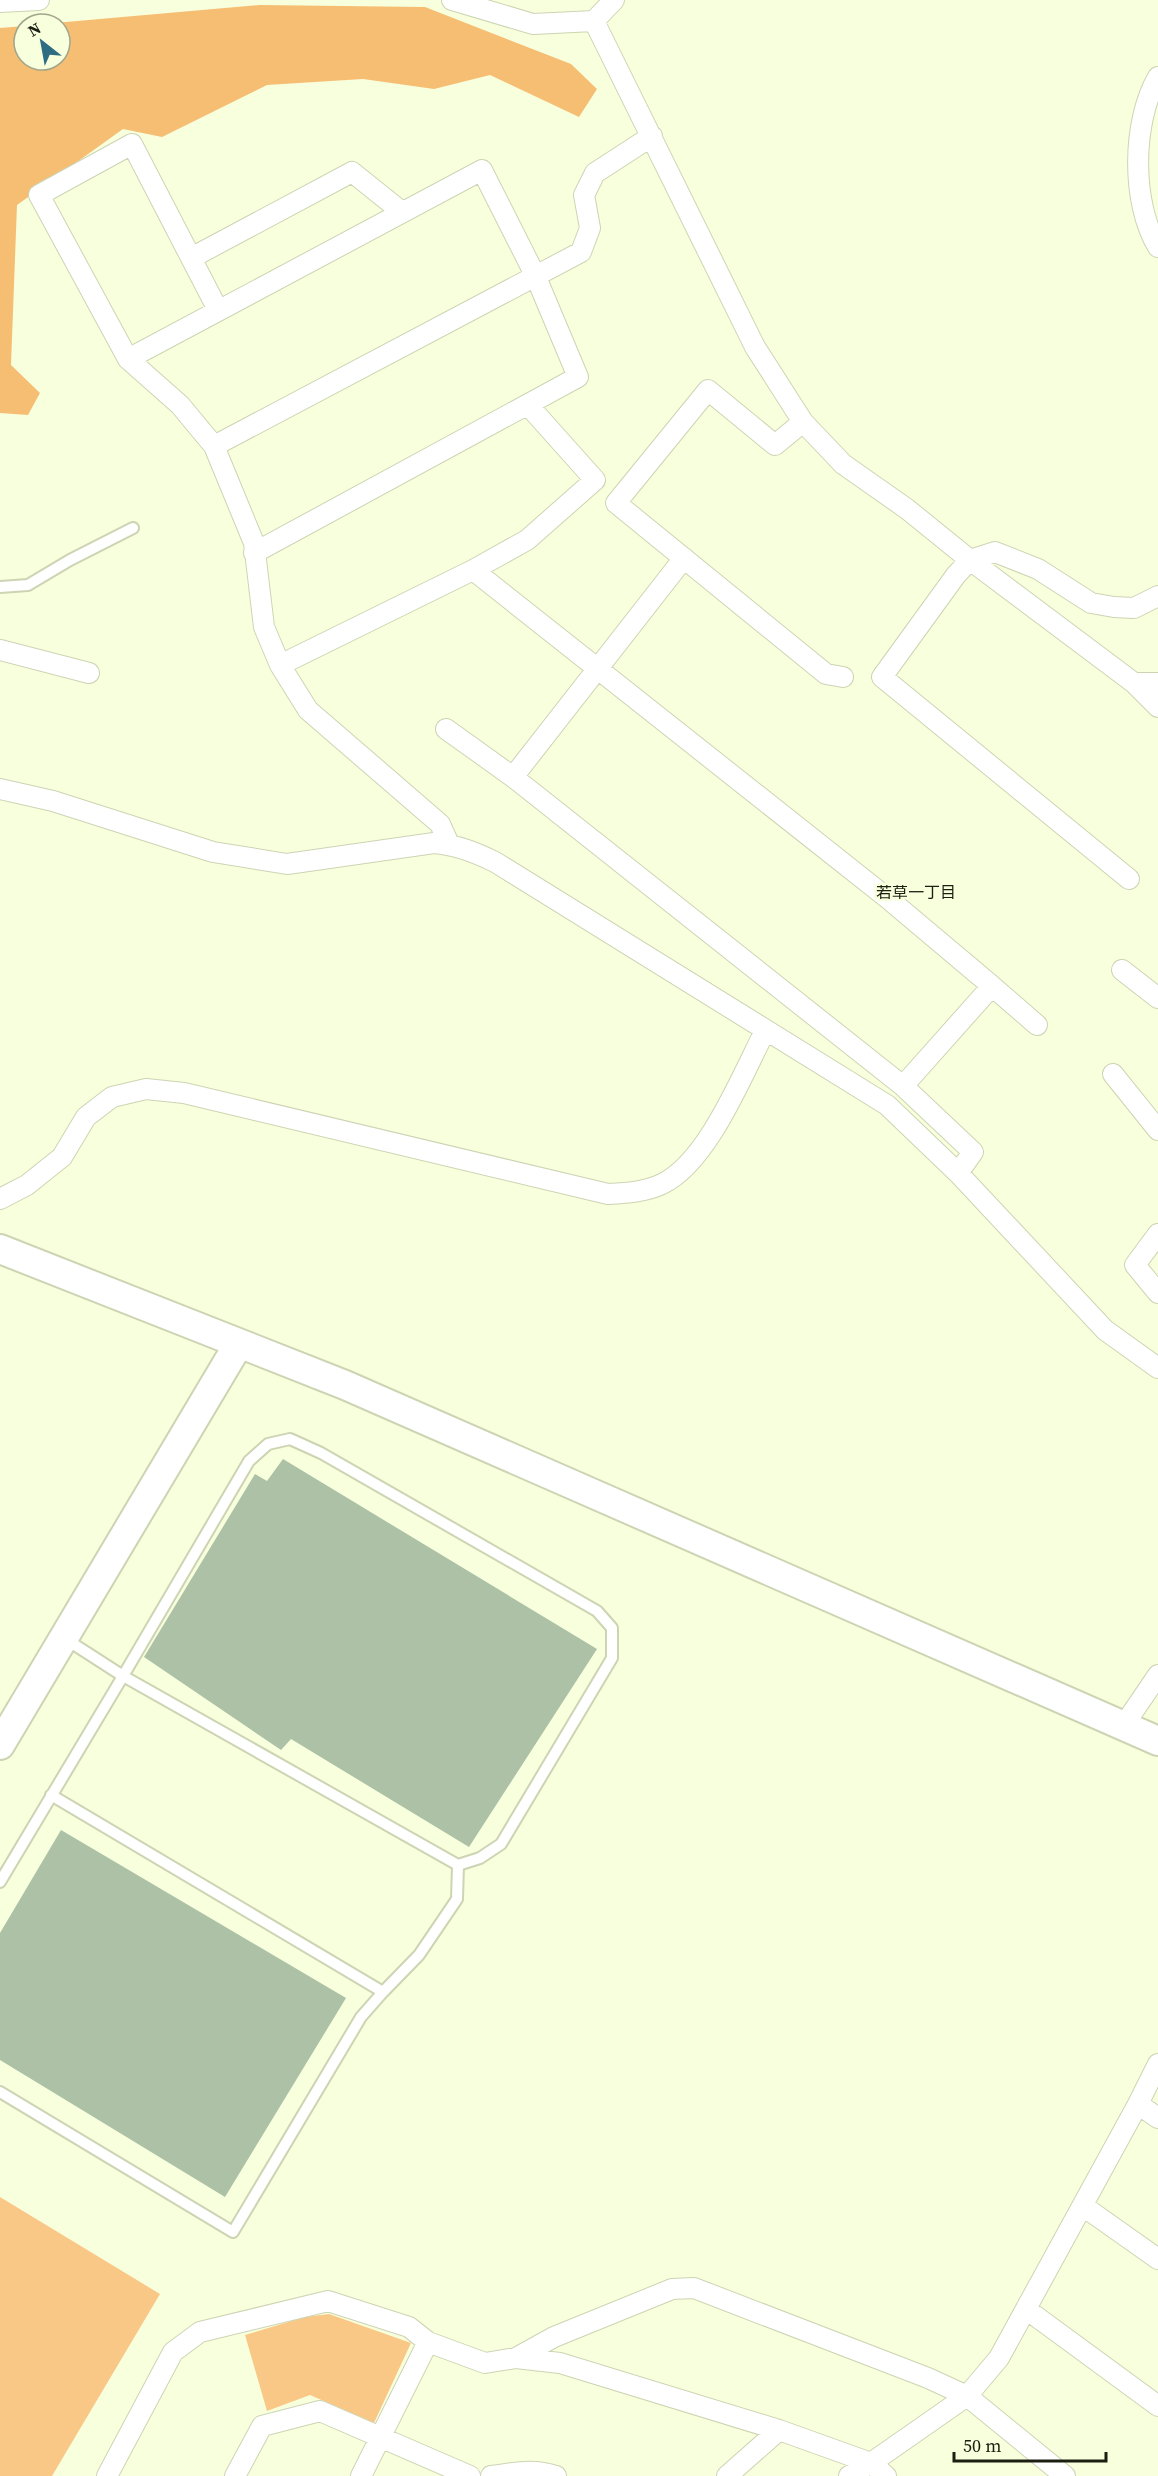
<svg xmlns="http://www.w3.org/2000/svg" width="1158" height="2476" font-family="'Source Serif 4','Noto Sans JP',serif">
	<style>
		.green { fill: #f9c887 }
		.forest { fill: #f6be73 }
		.building { fill: #acc1a6 }
		.lines { fill: none; stroke-linecap: round; stroke-linejoin: round }
		.lane-casing { stroke: #cdd4b3; stroke-width: 14 }
		.street-casing { stroke: #cdd4b3; stroke-width: 22 }
		.secondary-casing { stroke: #cdd4b3; stroke-width: 32 }
		.lane { stroke: #fff; stroke-width: 10 }
		.street { stroke: #fff; stroke-width: 20 }
		.secondary { stroke: #fff; stroke-width: 28 }
		.labels { text-anchor: middle; dominant-baseline: central; stroke-width: 5; stroke-linejoin: round; paint-order: stroke }
		.neighbourhood-label { font-size: 16px; fill: #1c1e12; stroke: #f8ffdd }
	</style>
	<rect width="100%" height="100%" fill="#f8ffdd"/>
	<!-- green -->
	<path class="green" d="M0,2197L160,2294L52,2476H0Z
		M329,2314L411,2343L374,2423L310,2395L267,2411L245,2335L305,2317Z"/>
	<!-- forest -->
	<path class="forest" d="M260,5L425,7L571,64L597,89L579,117L490,75L434,89L363,79L267,85L162,137L123,129L17,205L11,365L40,393L28,415L0,413V28L24,26V60H60V24H43Z"/>
	<!-- building -->
	<path class="building" d="M283,1459L597,1649L469,1847L291,1739L281,1750L144,1657L255,1474L267,1481Z
		M61,1830L346,1998L225,2197L0,2060V1933Z"/>
	<g class="lines">
		<defs>
			<path id="lane" d="M0,587L28,585L70,560L133,528
				M290,1439L321,1453L597,1611L612,1628V1658L501,1844L480,1858L458,1865L123,1676L249,1461L268,1444Z
				M51,1795L383,1992L419,1955L457,1899L458,1865
				M0,1882L123,1676L64,1638
				M0,2092L233,2232L361,2017L383,1992"/>
			<path id="street" d="M452,0L533,24L594,21L614,0
				M0,2L39,0
				M594,21L755,347L803,422L843,464L907,509L970,560L1134,683L1158,707
				M1158,77C1132,121 1131,203 1158,247
				M191,258L352,172L402,212
				M218,310L132,144L39,195L128,359L180,405L214,446L254,543L264,627L280,665L308,710L440,824L449,844
				M128,359L482,170L536,277L578,377L254,553
				M803,422L775,445L708,390L616,503L826,674L843,677
				M214,446L581,252L590,228L584,195L595,173L652,136
				M473,570L527,540L595,480L528,405
				M0,650L89,673
				M280,665L473,570L891,901L992,986L903,1086L973,1152L958,1173
				M1134,683H1158
				M446,729L513,777L903,1086
				M513,777L684,558
				M0,789L53,801L213,852L287,864L434,843C457,845 475,852 495,862L887,1105L958,1173L1105,1330L1158,1368
				M1129,879L882,677L956,575L970,560L995,552L1038,569L1091,603L1114,607L1134,608L1158,596
				M1122,970L1158,998
				M992,986L1037,1025
				M1113,1074L1158,1130
				M0,1199L27,1185L62,1157L86,1117L112,1097L146,1089L184,1093L608,1194C627,1193 645,1192 662,1184C708,1162 742,1075 765,1031
				M1158,1234L1135,1265L1158,1293
				M1124,1725L1158,1675
				M1138,2104L1158,2118
				M1083,2206L1158,2259
				M1026,2309L1158,2406
				M516,2358L560,2363L779,2430
				M107,2476L173,2352L200,2332L328,2301L409,2327L428,2342L485,2363L516,2358L554,2337L672,2289L694,2288L928,2378L967,2396L1065,2476
				M235,2476L262,2426L320,2411L470,2476
				M361,2476L428,2342
				M491,2476C515,2473 532,2468 556,2476
				M727,2476L779,2430L871,2463L886,2476
				M849,2476L871,2463L967,2396L999,2358L1138,2104L1158,2064"/>
			<path id="secondary" d="M0,1249L345,1385L1158,1741
				M0,1745L238,1345"/>
		</defs>
		<!-- lane casing -->
		<use href="#lane" class="lane-casing"/>
		<!-- street casing -->
		<use href="#street" class="street-casing"/>
		<!-- secondary casing -->
		<use href="#secondary" class="secondary-casing"/>
		<!-- lane -->
		<use href="#lane" class="lane"/>
		<!-- street -->
		<use href="#street" class="street"/>
		<!-- secondary -->
		<use href="#secondary" class="secondary"/>
	</g>
	<g class="labels">
		<!-- neighbourhood labels -->
		<g class="neighbourhood-label">
			<text x="916" y="892">若草一丁目</text>
		</g>
	</g>
	<!-- north arrow -->
	<g transform="translate(42 42) rotate(329)"><circle r="28" fill="#f8ffdd" stroke="#a0a58c" stroke-width="1.5"/>
	<path d="M0-4.5L10 22L0 15L-10 22Z" fill="#2e6c82"/>
	<text y="-9" font-size="16" font-weight="bold" text-anchor="middle" fill="#1c1e12">N</text>
	</g>
	<!-- scale -->
	<path d="M954 2452v9h152v-9" fill="none" stroke="#1c1e12" stroke-width="3"/>
	<text x="963" y="2452" font-size="18" fill="#1c1e12" stroke="#f8ffdd" stroke-width="4.5" paint-order="stroke">50 m</text>
</svg>
